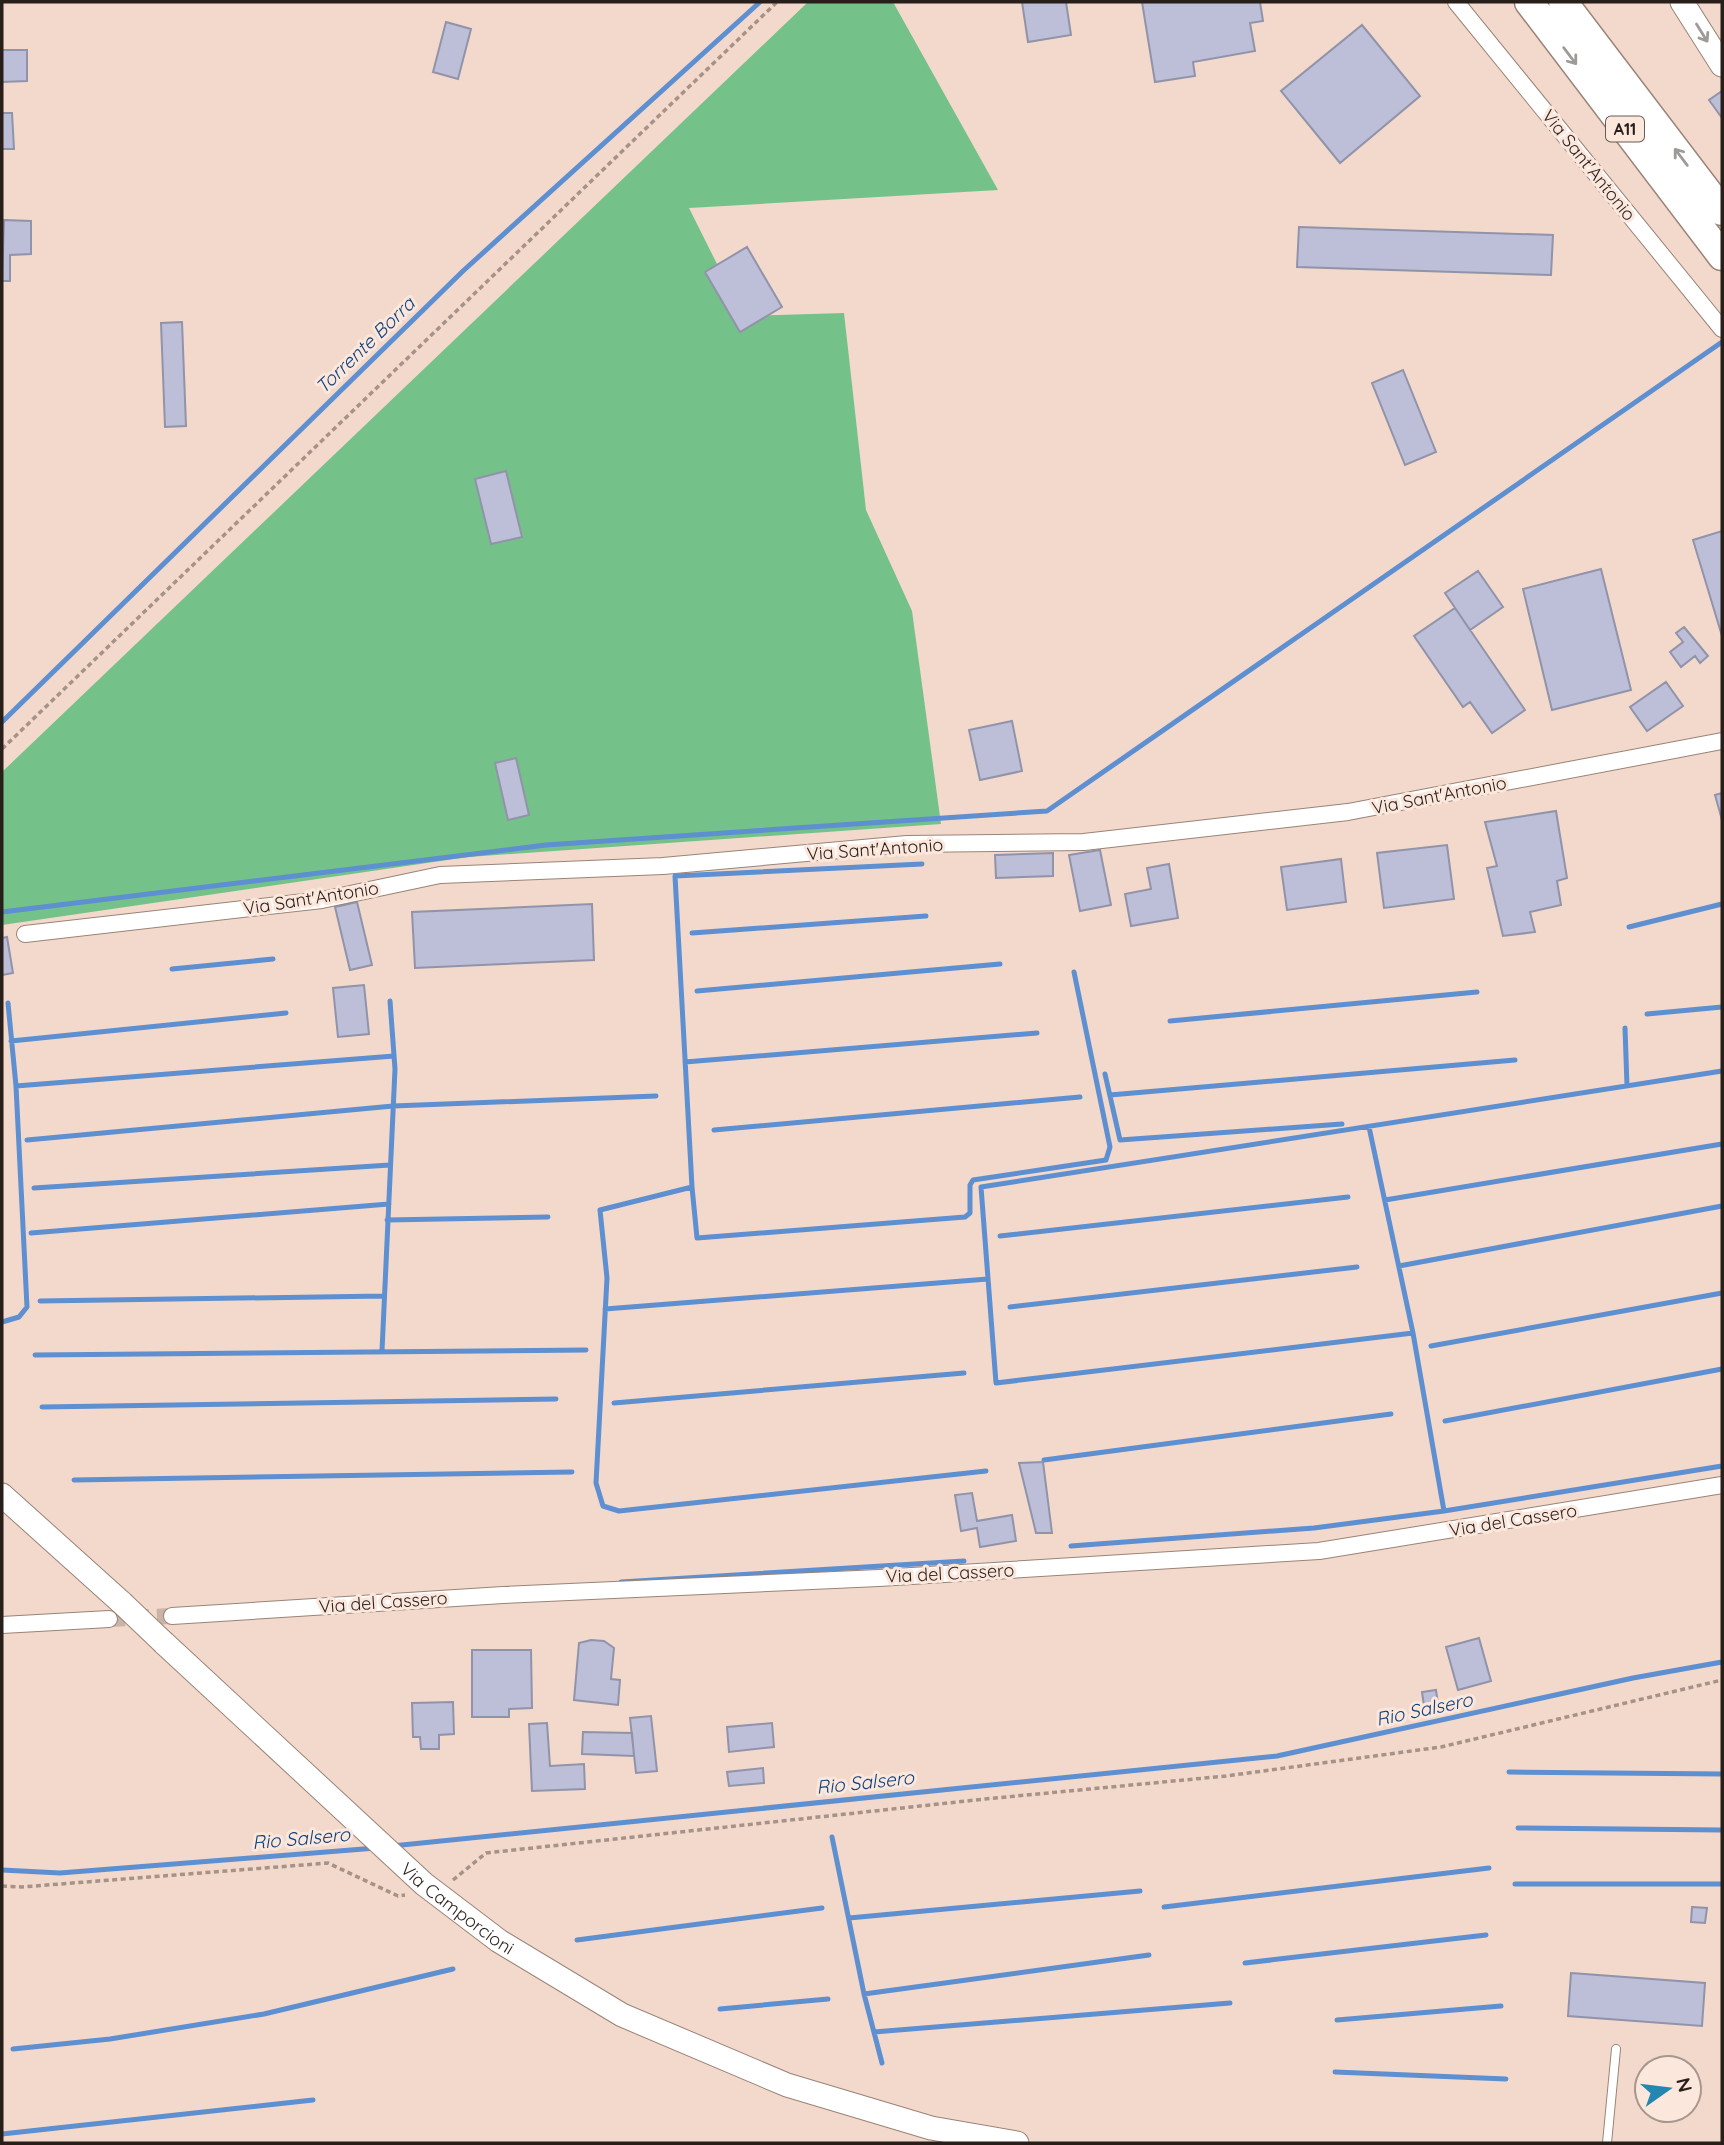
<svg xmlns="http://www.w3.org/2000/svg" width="1724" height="2145" font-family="Quicksand,sans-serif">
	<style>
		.green { fill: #74c289 }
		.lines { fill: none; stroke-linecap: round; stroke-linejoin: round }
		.stream { stroke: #5d8fd1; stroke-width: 5 }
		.building { fill: #bcbfd7; stroke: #9193aa; stroke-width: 2 }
		.street-tunnel { stroke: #cab4a8; stroke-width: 16; stroke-dasharray: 16 8; stroke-linecap: butt }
		.lane-casing { stroke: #9a8377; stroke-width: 10 }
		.street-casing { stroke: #9a8377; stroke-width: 18 }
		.secondary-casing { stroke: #9a8377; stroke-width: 25 }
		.highway-casing { stroke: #9a8377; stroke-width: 31 }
		.path { stroke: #a69288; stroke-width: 3.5; stroke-dasharray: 5 3.5; stroke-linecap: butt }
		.lane { stroke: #fff; stroke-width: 8 }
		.street { stroke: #fff; stroke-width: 16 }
		.secondary { stroke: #fff; stroke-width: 23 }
		.highway { stroke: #fff; stroke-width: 28 }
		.secondary-bridge-casing { stroke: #9a8377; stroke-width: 25; stroke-linecap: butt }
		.secondary-bridge { stroke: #fff; stroke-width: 23 }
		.oneway { stroke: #9e9a98 }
		.labels { text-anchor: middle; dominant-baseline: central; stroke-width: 6; stroke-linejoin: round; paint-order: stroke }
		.shield { fill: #fce7dc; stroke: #685a54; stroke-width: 2 }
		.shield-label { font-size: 16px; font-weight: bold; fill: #281e1a }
		.street-label { font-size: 18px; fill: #281e1a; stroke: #fce7dc }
		.water-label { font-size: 19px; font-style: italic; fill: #0e417d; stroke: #fce7dc }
	</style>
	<rect width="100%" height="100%" fill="#f2d9cb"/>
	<!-- green -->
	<path class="green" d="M808,2H893L998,190L689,208L743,316L844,313L866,510L912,611L941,824L468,857L2,925V772Z"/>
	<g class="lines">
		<!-- stream -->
		<path class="stream" d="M2,722L463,271L760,2
			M922,864L675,876L692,1187L600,1210L607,1278L596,1483L603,1506L619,1511L986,1471
			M2,912L546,845L1047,811L1722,342
			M1629,927L1722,904
			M692,933L926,916
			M172,969L273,959
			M697,991L1000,964
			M1647,1014L1722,1007
			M1170,1021L1477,992
			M1625,1028L1627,1086
			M11,1041L286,1013
			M685,1062L1037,1033
			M1105,1074L1120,1140L1342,1124
			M16,1086L394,1056
			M1110,1095L1515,1060
			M1369,1127L1413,1333L1444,1511
			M714,1130L1080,1097
			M27,1140L393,1106L656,1096
			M692,1187L697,1238L965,1217L970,1213V1185L973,1180L1106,1160L1110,1147L1074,972
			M34,1188L390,1165
			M1385,1200L1722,1144
			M387,1220L548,1217
			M31,1233L389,1204
			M1000,1236L1348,1197
			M1399,1266L1722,1206
			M40,1301L384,1296
			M1010,1307L1357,1267
			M605,1309L988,1279
			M2,1322L19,1317L27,1307L16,1086L8,1003
			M1413,1333L996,1383L981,1187L1722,1071
			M1431,1346L1722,1293
			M382,1351L395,1069L390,1001
			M35,1355L586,1350
			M614,1403L964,1373
			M42,1407L556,1399
			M1445,1421L1722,1369
			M1044,1460L1391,1414
			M74,1480L572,1472
			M1071,1546L1314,1528L1444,1511L1722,1466
			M621,1582L964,1561
			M1509,1772L1722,1774
			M1518,1828L1722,1830
			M832,1837L864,1994L882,2063
			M392,1846L1277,1756L1633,1678L1722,1662
			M2,1870L60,1873L376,1848
			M1515,1884H1722
			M1164,1907L1489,1868
			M849,1918L1140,1891
			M577,1940L822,1908
			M1245,1963L1486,1935
			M864,1994L1149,1955
			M720,2009L828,1999
			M1337,2020L1501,2006
			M874,2032L1230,2003
			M13,2049L110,2039L264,2014L453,1969
			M1335,2072L1506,2079
			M2,2134L313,2100"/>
	</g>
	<!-- building -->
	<path class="building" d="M1022,2H1066L1071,35L1028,42Z
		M1142,2H1260L1263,21L1250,23L1255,51L1193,62L1195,76L1155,82Z
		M446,22L471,29L458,79L433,72Z
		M1362,25L1420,96L1340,163L1281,91Z
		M2,50H27V81L2,82Z
		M1722,91V118L1709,100Z
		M2,113H12L14,149H2Z
		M4,220L31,221V254L10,255V281H2Z
		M1299,227L1553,235L1551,275L1297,267Z
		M747,247L782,307L740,332L705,272Z
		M182,322L186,426L165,427L161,323Z
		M1403,370L1436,452L1405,465L1372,383Z
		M506,471L522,537L491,544L475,479Z
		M1722,531V636L1693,540Z
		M1601,569L1631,690L1552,710L1523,589Z
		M1478,571L1503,607L1470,630L1445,593Z
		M1455,608L1525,710L1492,733L1470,702L1463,707L1414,636Z
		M1684,627L1708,656L1700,663L1695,656L1681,667L1670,652L1683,642L1676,633Z
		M1666,682L1683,706L1647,731L1630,707Z
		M1012,721L1022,771L980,780L969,730Z
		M516,758L529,815L508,820L495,763Z
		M1722,793V820L1715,795Z
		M1556,811L1567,878L1557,881L1561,905L1530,912L1535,932L1503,936L1487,868L1497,866L1485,822Z
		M1447,845L1454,899L1384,908L1377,853Z
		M1100,850L1111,905L1080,911L1069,855Z
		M1053,853V876L996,878L995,855Z
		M1341,859L1346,902L1287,910L1281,867Z
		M1169,864L1178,918L1131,926L1125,894L1151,889L1147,868Z
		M357,902L372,965L350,970L335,907Z
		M592,904L594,960L415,968L412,912Z
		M7,937L13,973L2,975V938Z
		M364,985L369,1034L338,1037L333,988Z
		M1043,1462L1052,1533H1036L1019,1463Z
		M972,1493L977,1521L1012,1515L1016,1541L980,1547L977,1528L961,1531L955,1495Z
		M1479,1638L1491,1681L1458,1690L1446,1647Z
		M591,1640L604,1641L614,1648L611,1679L620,1680L618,1705L574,1700L579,1643Z
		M472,1650H531L532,1708L509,1709V1717H472Z
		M1436,1690L1438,1704L1424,1706L1422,1692Z
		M453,1702L454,1734L439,1735V1749H421L420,1737H413L412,1703Z
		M651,1716L657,1771L636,1773L630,1718Z
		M547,1723L550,1766L584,1764L585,1789L532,1791L529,1724Z
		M772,1723L774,1747L729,1752L727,1727Z
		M583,1732L632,1733L634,1756L582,1754Z
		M763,1768L764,1783L729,1786L727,1772Z
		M1692,1907L1707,1908L1705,1923L1691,1922Z
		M1571,1973L1705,1983L1702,2026L1568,2016Z"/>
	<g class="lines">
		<!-- street-tunnel -->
		<path class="street-tunnel" d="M109,1619L172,1616"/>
		<defs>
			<path id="lane" d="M1607,2143L1616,2049"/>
			<path id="street" d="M1456,2L1722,329
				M25,934L322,900L440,875L663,866L907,844L1084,842L1348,812L1722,741
				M172,1616L503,1595L879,1578L1319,1551L1722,1485
				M2,1625L109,1619"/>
			<g id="secondary">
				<path d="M1682,2L1722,65"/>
				<path d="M2,1495L122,1603"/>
				<path id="s1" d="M164,1643L424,1884L499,1941L622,2015L787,2085L931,2128L1017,2143"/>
			</g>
			<path id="highway" d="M1529,2L1722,256
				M1563,2L1722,211"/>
		</defs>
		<!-- lane casing -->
		<use href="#lane" class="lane-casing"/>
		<!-- street casing -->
		<use href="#street" class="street-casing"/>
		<!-- secondary casing -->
		<use href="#secondary" class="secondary-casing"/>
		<!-- highway casing -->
		<use href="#highway" class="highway-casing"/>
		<!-- path -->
		<path class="path" d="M2,749L777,2
			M453,1880L486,1853L985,1799L1226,1776L1441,1747L1722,1680
			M2,1886L22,1887L328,1863L398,1896L405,1895"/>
		<!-- lane -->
		<use href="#lane" class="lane"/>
		<!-- street -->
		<use href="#street" class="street"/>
		<!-- secondary -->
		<use href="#secondary" class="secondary"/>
		<!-- highway -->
		<use href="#highway" class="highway"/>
		<defs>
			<path id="secondary-bridge" d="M122,1603L164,1643"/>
		</defs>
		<!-- secondary-bridge casing -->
		<use href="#secondary-bridge" class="secondary-bridge-casing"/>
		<!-- secondary-bridge -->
		<use href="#secondary-bridge" class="secondary-bridge"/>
	</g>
	<!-- one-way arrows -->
	<defs><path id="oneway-shaft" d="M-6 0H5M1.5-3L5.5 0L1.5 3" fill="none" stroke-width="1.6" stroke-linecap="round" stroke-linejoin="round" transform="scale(1.75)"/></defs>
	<g class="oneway">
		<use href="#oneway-shaft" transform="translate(1702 33) rotate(58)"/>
		<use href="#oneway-shaft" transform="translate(1570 56) rotate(53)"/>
		<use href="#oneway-shaft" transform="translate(1681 157) rotate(-127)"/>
	</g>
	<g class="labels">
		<!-- shield labels -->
		<rect class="shield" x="1606" y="116.5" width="38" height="25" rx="5"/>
		<g class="shield-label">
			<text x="1625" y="129">A11</text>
		</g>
		<!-- street labels -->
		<g class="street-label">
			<text transform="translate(1589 165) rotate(51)">Via Sant'Antonio</text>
			<text transform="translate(1439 795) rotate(-11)">Via Sant'Antonio</text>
			<text transform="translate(875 849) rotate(-4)">Via Sant'Antonio</text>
			<text transform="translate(311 898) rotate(-9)">Via Sant'Antonio</text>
			<text transform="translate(1513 1520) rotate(-9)">Via del Cassero</text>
			<text transform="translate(950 1573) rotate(-3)">Via del Cassero</text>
			<text transform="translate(383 1602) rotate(-4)">Via del Cassero</text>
			<text stroke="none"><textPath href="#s1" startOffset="396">Via Camporcioni</textPath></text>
		</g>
		<!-- water labels -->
		<g class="water-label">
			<text transform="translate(365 345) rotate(-44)">Torrente Borra</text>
			<text transform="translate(1424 1709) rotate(-12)">Rio Salsero</text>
			<text transform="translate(865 1782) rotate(-6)">Rio Salsero</text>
			<text transform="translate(301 1838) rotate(-5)">Rio Salsero</text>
		</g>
	</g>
	<!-- border -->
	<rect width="1724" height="2145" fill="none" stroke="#281e1a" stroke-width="7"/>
	<!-- north arrow -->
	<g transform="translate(1668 2089) rotate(76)"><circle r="33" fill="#fce7dc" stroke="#a7978e" stroke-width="2"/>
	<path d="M0-5L12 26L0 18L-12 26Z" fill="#2387b1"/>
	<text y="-10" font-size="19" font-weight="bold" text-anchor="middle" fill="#281e1a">N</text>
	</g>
</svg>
